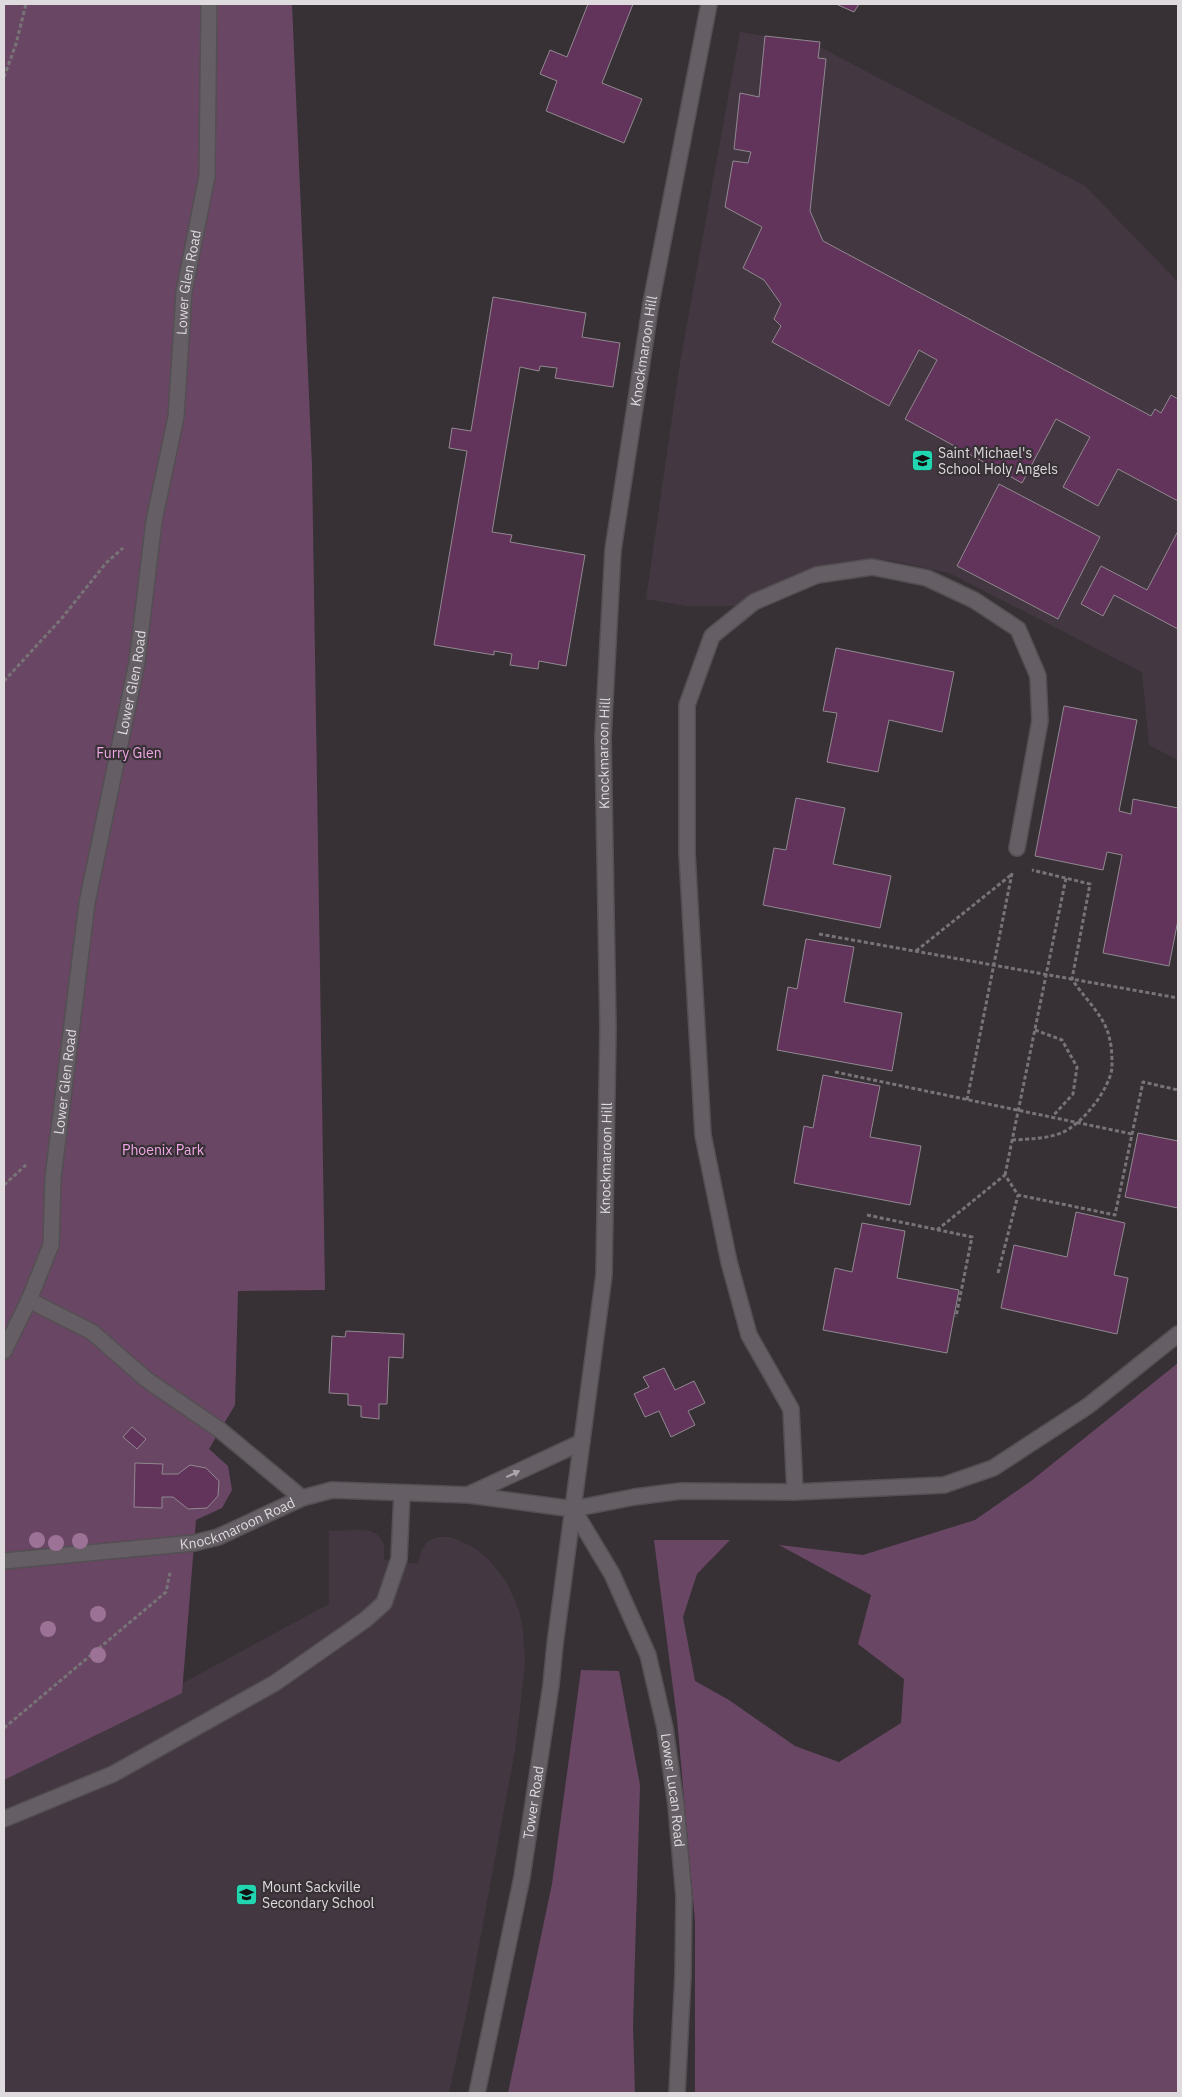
<svg xmlns="http://www.w3.org/2000/svg" width="1182" height="2097" font-family="'IBM Plex Sans',sans-serif">
	<style>
		.built { fill: #433841 }
		.green { fill: #694764 }
		.building { fill: #62335b; stroke: #90898f }
		.lines { fill: none; stroke-linecap: round; stroke-linejoin: round }
		.minor-casing { stroke: #544f53; stroke-width: 18 }
		.path { stroke: #787377; stroke-width: 3; stroke-dasharray: 4 2.5; stroke-linecap: butt }
		.minor { stroke: #655e64; stroke-width: 15 }
		.tree { fill: #9d7297 }
		.oneway { fill: #aea8ad }
		.labels { text-anchor: middle; dominant-baseline: central; stroke-width: 4.5; stroke-linejoin: round; paint-order: stroke }
		.street-label { font-size: 14px; fill: #dedade; stroke: #373136 }
		.poi-label { font-size: 14px; fill: #dedade; stroke: #373136; text-anchor: start }
		.park-label { font-size: 14px; fill: #f1a7e6; stroke: #373136 }
	</style>
	<rect width="100%" height="100%" fill="#373136"/>
	<!-- built -->
	<path class="built" d="M740,32L814,44L1085,186L1178,282V760L1149,745L1142,672L949,573L889,560L840,562L782,581L734,606H686L646,599L680,363Z
		M360,1530L371,1531L379,1536L384,1544V1560L418,1564L422,1549L428,1541L438,1537H450L475,1548L489,1560L506,1581L519,1610L523,1630L525,1664L515,1750L467,2010L449,2093H4V1780L329,1604V1531Z"/>
	<!-- green -->
	<path class="green" d="M4,4H292L312,466L325,1290L238,1291L235,1405L209,1449L228,1466L232,1490L222,1508L196,1520L182,1693L4,1780Z
		M1178,1363V2093H695V1921L677,1719L654,1540H730L697,1574L683,1617L695,1681L729,1700L795,1746L839,1762L901,1723L904,1679L858,1644L871,1595L779,1545L863,1555L975,1520L1031,1481Z
		M581,1670L619,1671L640,1785L633,2025L635,2093H508L552,1884Z"/>
	<!-- building -->
	<path class="building" d="M588,4H633L602,83L642,99L624,143L546,111L557,81L540,74L550,50L567,57Z
		M836,4H859L854,12Z
		M765,36L820,42L818,58L826,59L810,211L823,241L1151,416L1155,409L1161,413L1171,395L1178,399V501L1118,469L1098,506L1063,487L1090,437L1056,419L1022,483L905,419L937,360L919,350L889,406L772,342L781,326L774,319L781,304L764,280L743,268L762,227L725,207L733,161L748,163L751,152L734,149L740,93L759,97Z
		M493,297L586,313L582,337L620,343L613,387L555,378L557,368L540,366L539,371L520,367L492,532L512,535L510,542L585,555L566,666L539,661L538,669L510,665L512,654L494,651V655L434,645L467,451L449,448L452,428L471,431Z
		M999,484L1100,537L1058,619L957,566Z
		M1178,531V629L1114,595L1103,616L1081,604L1101,566L1147,590Z
		M836,648L954,672L942,732L889,720L878,772L827,762L837,713L823,711Z
		M1064,706L1137,720L1119,811L1131,814L1133,799L1178,808V920L1169,966L1103,953L1122,855L1107,852L1103,870L1035,856Z
		M796,798L845,808L833,864L891,876L880,928L763,905L774,848L786,850Z
		M806,939L854,947L844,1002L902,1013L892,1071L777,1050L788,987L797,989Z
		M823,1075L880,1086L870,1137L921,1146L910,1205L794,1183L804,1126L813,1128Z
		M1138,1133L1178,1141V1208L1125,1197Z
		M1076,1212L1125,1223L1114,1275L1128,1278L1117,1334L1001,1308L1014,1245L1067,1257Z
		M862,1223L905,1231L897,1278L959,1290L947,1353L823,1330L835,1268L852,1272Z
		M346,1331L404,1334L403,1358L389,1357L387,1404H379V1419L361,1417V1406L348,1405V1394L329,1393L332,1336L345,1337Z
		M664,1368L675,1390L694,1381L705,1403L688,1411L695,1425L671,1437L659,1411L645,1417L634,1394L649,1387L643,1377Z
		M132,1427L146,1439L137,1449L123,1437Z
		M135,1463L163,1464L162,1474H178L190,1465L206,1468L219,1481L218,1496L207,1508L188,1509L173,1497H162V1508L134,1507Z"/>
	<g class="lines">
		<defs>
			<g id="minor">
				<path d="M29,1300L92,1332L147,1380L220,1430L302,1498"/>
				<path id="s1" d="M4,1351L29,1300L51,1245L53,1178L87,903L137,662L154,521L176,417L184,292L207,176L209,4"/>
				<path d="M795,1492L791,1409L749,1335L729,1262L703,1135L687,853V705L712,636L754,602L817,575L872,567L927,578L974,600L1018,629L1038,676L1040,721L1017,848"/>
				<path d="M470,1494L582,1442"/>
				<path id="s2" d="M573,1509L612,1574L648,1655L665,1728L676,1805L684,1897L683,1975L677,2093"/>
				<path id="s3" d="M4,1561L194,1543L218,1537L302,1498L332,1490L469,1495L573,1509L634,1497L681,1491L795,1492L944,1485L993,1468L1088,1406L1178,1334"/>
				<path d="M4,1819L113,1774L275,1683L365,1620L384,1603L399,1559L402,1493"/>
				<path id="s4" d="M477,2093L522,1877L551,1685L555,1644L604,1275L608,1028L603,737L613,550L651,303L709,4"/>
			</g>
		</defs>
		<!-- minor casing -->
		<use href="#minor" class="minor-casing"/>
		<!-- path -->
		<path class="path" d="M4,77L16,44L26,4
			M4,681L62,618L106,563L123,548
			M819,934L1178,998
			M916,951L1011,875
			M1035,1030L1062,1040L1077,1067L1073,1094L1052,1117
			M835,1072L1132,1134
			M967,1100L1012,873
			M1012,1140C1029,1139 1045,1139 1061,1133C1082,1125 1109,1090 1112,1068C1112,1060 1112,1048 1110,1041C1106,1016 1085,1000 1072,979L1090,884L1032,870
			M1005,1175L1066,878
			M4,1185L27,1164
			M867,1215L972,1237L956,1317
			M937,1230L1005,1175L1018,1195L1115,1215L1143,1082L1178,1090
			M998,1273L1018,1195
			M4,1728L166,1592L170,1573"/>
		<!-- minor -->
		<use href="#minor" class="minor"/>
	</g>
	<!-- trees -->
	<g class="tree">
		<circle cx="37" cy="1540" r="8"/>
		<circle cx="80" cy="1541" r="8"/>
		<circle cx="56" cy="1543" r="8"/>
		<circle cx="98" cy="1614" r="8"/>
		<circle cx="48" cy="1629" r="8"/>
		<circle cx="98" cy="1655" r="8"/>
	</g>
	<!-- one-way arrows -->
	<defs><path id="oneway-solid" d="M-6-.8H1V-3.2L6.5 0L1 3.2V.8H-6Z" transform="scale(1.25)"/></defs>
	<use class="oneway" href="#oneway-solid" transform="translate(513 1474) rotate(-25)"/>
	<!-- icons -->
	<defs>
		<symbol id="school-square" viewBox="-11 -11 22 22"><rect x="-9" y="-9" width="18" height="18" rx="4" fill="#20d5b0" stroke="#373136"/><path d="M0-5L7-2L0 1L-7-2ZM-4 1L0 2.5L4 1V4Q0 6-4 4Z" fill="#111"/></symbol>
	</defs>
	<g fill-rule="evenodd">
		<use href="#school-square" x="910" y="448" width="25" height="25"/>
		<use href="#school-square" x="234" y="1882" width="25" height="25"/>
	</g>
	<g class="labels">
		<!-- street labels -->
		<g class="street-label">
			<text stroke="none"><textPath href="#s1" startOffset="1090">Lower Glen Road</textPath></text>
			<text stroke="none"><textPath href="#s4" startOffset="1755">Knockmaroon Hill</textPath></text>
			<text stroke="none"><textPath href="#s1" startOffset="685">Lower Glen Road</textPath></text>
			<text stroke="none"><textPath href="#s4" startOffset="1350">Knockmaroon Hill</textPath></text>
			<text stroke="none"><textPath href="#s1" startOffset="280">Lower Glen Road</textPath></text>
			<text stroke="none"><textPath href="#s4" startOffset="945">Knockmaroon Hill</textPath></text>
			<text stroke="none"><textPath href="#s3" startOffset="238">Knockmaroon Road</textPath></text>
			<text stroke="none"><textPath href="#s2" startOffset="302">Lower Lucan Road</textPath></text>
			<text stroke="none"><textPath href="#s4" startOffset="296">Tower Road</textPath></text>
		</g>
		<!-- poi labels -->
		<g class="poi-label">
			<text x="938" y="453">Saint Michael's<tspan x="938" dy="16">School Holy Angels</tspan></text>
			<text x="262" y="1887">Mount Sackville<tspan x="262" dy="16">Secondary School</tspan></text>
		</g>
		<!-- park labels -->
		<g class="park-label">
			<text x="129" y="753">Furry Glen</text>
			<text x="163" y="1150">Phoenix Park</text>
		</g>
	</g>
	<!-- border -->
	<rect width="1182" height="2097" fill="none" stroke="#dedade" stroke-width="10"/>
</svg>
